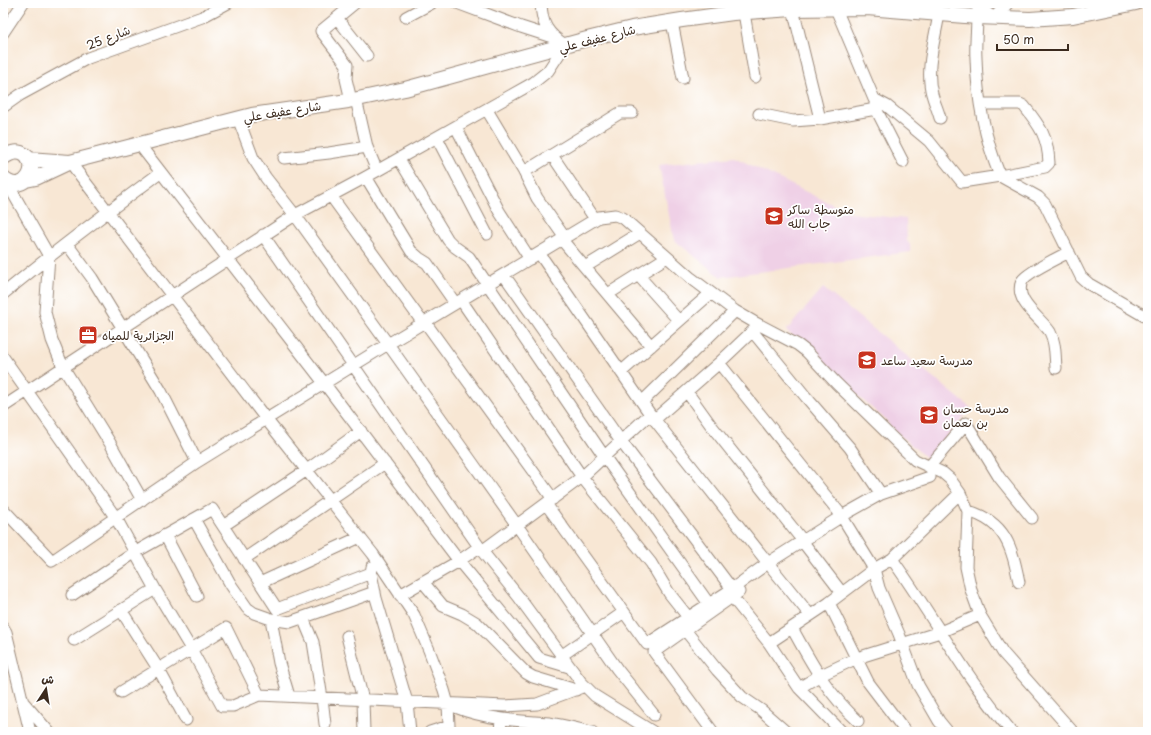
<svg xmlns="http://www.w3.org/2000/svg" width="1151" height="735" font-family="'Playpen Sans','Playpen Sans Arabic',sans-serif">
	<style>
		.built { fill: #efd0e6 }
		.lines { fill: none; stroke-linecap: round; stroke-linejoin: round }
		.minor-casing { stroke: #9a8879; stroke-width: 13 }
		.major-casing { stroke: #9a8879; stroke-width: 16 }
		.minor { stroke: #fff; stroke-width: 11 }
		.major { stroke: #fff; stroke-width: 14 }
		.labels { text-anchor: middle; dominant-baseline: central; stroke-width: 3.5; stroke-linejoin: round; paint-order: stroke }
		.street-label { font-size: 12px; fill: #3b2a1e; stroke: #fff }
		.poi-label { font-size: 12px; fill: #3b2a1e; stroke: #fff; text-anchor: start }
	</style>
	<rect width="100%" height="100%" fill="#fff"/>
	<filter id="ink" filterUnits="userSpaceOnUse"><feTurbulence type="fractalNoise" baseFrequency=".025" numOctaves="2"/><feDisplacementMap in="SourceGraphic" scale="8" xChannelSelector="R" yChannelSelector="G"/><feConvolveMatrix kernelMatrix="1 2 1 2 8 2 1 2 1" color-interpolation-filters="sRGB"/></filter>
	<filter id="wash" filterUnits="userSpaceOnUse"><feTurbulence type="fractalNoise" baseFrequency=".012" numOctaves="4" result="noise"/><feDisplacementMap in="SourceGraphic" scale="16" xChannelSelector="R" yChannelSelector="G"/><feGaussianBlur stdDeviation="0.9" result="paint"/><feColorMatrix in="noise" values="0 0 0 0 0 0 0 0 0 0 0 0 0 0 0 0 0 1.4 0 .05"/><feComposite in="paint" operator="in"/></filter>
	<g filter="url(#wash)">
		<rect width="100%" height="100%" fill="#f8e7d4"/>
		<!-- built -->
		<path class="built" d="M734,157L850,213L906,219L907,241L910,245V252L721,277L674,240L659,165Z
			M823,288L971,408L928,459L889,426L887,421L845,385L811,348L786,331Z"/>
	</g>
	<g filter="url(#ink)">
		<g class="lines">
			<defs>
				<path id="minor" d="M457,3L521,27L552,37
					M973,3L994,18
					M793,9L820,119
					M836,9L874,99L887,106L929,141L962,182L1000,176L1045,167L1049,163C1048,137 1040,126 1024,106L1020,104H981
					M744,13L755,77
					M939,14C935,39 925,69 932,94C934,102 938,110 940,118
					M406,17L432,3
					M977,17C977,31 975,45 976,58C977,98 985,139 1000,176L1038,197L1045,204L1081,277L1089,284L1148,318
					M337,18L367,56
					M994,18L1008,3
					M672,22L683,78
					M3,33L23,3
					M356,99L367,147L377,171
					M351,100L346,79L347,65L321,31L355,3
					M875,103L876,109L903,162
					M3,107L20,95L88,58L202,17L228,3
					M487,110L524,172L537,198L565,238
					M759,114L793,121L820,119L876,109
					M238,118L253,158L266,178L295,215L388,344L516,524L617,669L654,715
					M456,127L499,211L530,259
					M437,138L487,234
					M139,144L324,383L459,561L539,658L569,667
					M552,155L595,219
					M284,158L329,153L367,147
					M399,159L448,240L455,247L469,257L604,456L709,604
					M70,162L266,419L373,554L414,615L429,650L444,690L448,704L449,726L430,732
					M524,172L615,116L620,113H632
					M366,177L411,251L419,258L427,263L455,303
					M6,181L49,256L45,312L52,340L63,367L110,443L142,500
					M331,196L423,323
					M263,235L482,551L518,596L581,682L595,696L653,732
					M562,240L651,346
					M67,244L92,278L161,391L197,462
					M539,253L650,414L768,563
					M585,267L640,233
					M504,275L620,440L732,589
					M638,275L679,321
					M3,294C54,252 107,212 160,173
					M608,294L667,257
					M461,300L582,477L651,563L669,593L688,617
					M425,322L553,499
					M753,332L806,397L850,448L881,494
					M3,357L116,518L155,589L191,649L222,706H233L259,695L505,706L537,704L585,686
					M719,363L842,516
					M1056,368C1055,357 1056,343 1050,332C1041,318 1013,301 1022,281C1026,273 1059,257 1069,252
					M621,372L711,293
					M687,392L710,424L803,541
					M642,402L735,311
					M3,407L295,215L366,177L533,83L548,71L565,45C547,33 542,25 541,3
					M654,420L719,363L758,326
					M361,431L307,470L223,526L277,609L371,573
					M929,467L966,423L999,477L1032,518
					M546,504L647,644L732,589L768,563L842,516L881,494L930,477
					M3,509L52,561L197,462L388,344L599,217L615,215L623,218L691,278L735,311L754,322L798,345L807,352L836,383L915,460L943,473L950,479L960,493L968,511L966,567L971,590L980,615L1003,653L1073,732
					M968,511C1006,522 1012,548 1019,582
					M194,519L231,585L247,608L254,613L271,619L290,622L375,592
					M844,520L874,569L879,588L899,634L918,685L939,721L948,732
					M165,535L197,596
					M806,546L842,593
					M482,551L582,477L650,414
					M244,559L385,463
					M892,559C933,616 966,679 1012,732
					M372,567L371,573L376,598L407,702L410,732
					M772,568L810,615
					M423,582L443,606L462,614L477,623L526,673L533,677L576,690
					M260,583L360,537
					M72,595L134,553L212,509L223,526
					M400,595L459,561L479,547
					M732,597L769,643L799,688L842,732
					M829,603L868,682L906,732
					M121,610L159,670L186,720
					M303,618L313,642L322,698L325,724
					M271,619L279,663L289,696
					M3,627L6,632L30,732
					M792,628C812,664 827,693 858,721
					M685,630L717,670L742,697L761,710L786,732
					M347,636L363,700L364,732
					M74,640L155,589
					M769,643L829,603L874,569L892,559L960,493
					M561,656L624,612
					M799,688L819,676L857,658L940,632L980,615
					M121,692L226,628L259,695
					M24,703L49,732
					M455,707C485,719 517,721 549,723C563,725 578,729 592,732
					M500,732L501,719
					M713,732L654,652L739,592"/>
				<path id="major" d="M3,158C8,154 14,151 21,153C44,162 24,198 3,178
					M70,162L252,115L348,101L405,89L587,39L632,28L682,20L733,13L793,9L867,8L977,17L1030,19L1073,16L1136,3
					M26,180L36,178L70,162L28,159"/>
			</defs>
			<!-- minor casing -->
			<use href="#minor" class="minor-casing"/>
			<!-- major casing -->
			<use href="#major" class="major-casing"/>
			<!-- minor -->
			<use href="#minor" class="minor"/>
			<!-- major -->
			<use href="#major" class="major"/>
		</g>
	</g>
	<!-- icons -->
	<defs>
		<symbol id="school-square" viewBox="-11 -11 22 22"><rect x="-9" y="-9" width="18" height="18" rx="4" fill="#c8321e" stroke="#fff"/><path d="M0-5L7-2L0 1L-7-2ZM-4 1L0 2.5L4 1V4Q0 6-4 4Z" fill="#fff"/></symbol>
		<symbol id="office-square" viewBox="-11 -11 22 22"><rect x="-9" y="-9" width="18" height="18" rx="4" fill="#c8321e" stroke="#fff"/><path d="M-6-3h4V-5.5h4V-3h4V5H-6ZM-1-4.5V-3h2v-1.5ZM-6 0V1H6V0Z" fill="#fff"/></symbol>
	</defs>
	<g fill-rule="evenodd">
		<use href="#school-square" x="763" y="205" width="22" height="22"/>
		<use href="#office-square" x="77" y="324" width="22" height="22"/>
		<use href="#school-square" x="856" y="349" width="22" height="22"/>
		<use href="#school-square" x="918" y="404" width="22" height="22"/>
	</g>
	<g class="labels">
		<!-- street labels -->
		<g class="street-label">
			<text transform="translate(108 37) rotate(-21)">شارع 25</text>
			<text transform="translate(597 38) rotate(-14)">شارع عفيف علي</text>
			<text transform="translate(282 111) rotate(-9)">شارع عفيف علي</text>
		</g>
		<!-- poi labels -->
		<g class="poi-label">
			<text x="788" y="209">متوسطة ساكر<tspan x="788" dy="14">جاب الله</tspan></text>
			<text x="102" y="335">الجزائرية للمياه</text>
			<text x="881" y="360">مدرسة سعيد ساعد</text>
			<text x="943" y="408">مدرسة حسان<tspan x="943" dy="14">بن نعمان</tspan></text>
		</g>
	</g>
	<!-- margin -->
	<rect width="1151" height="735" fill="none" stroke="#fff" stroke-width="16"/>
	<!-- north arrow -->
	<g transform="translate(46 689) rotate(12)" stroke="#ffffff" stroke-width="3" paint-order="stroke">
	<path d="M0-3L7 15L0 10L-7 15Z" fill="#3b2a1e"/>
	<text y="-6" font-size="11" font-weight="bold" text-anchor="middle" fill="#3b2a1e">ش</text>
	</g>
	<!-- scale -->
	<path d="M997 44v6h71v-6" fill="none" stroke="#3b2a1e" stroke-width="2"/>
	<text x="1003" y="44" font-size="12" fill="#3b2a1e" stroke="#ffffff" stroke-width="3" paint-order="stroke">50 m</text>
</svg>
